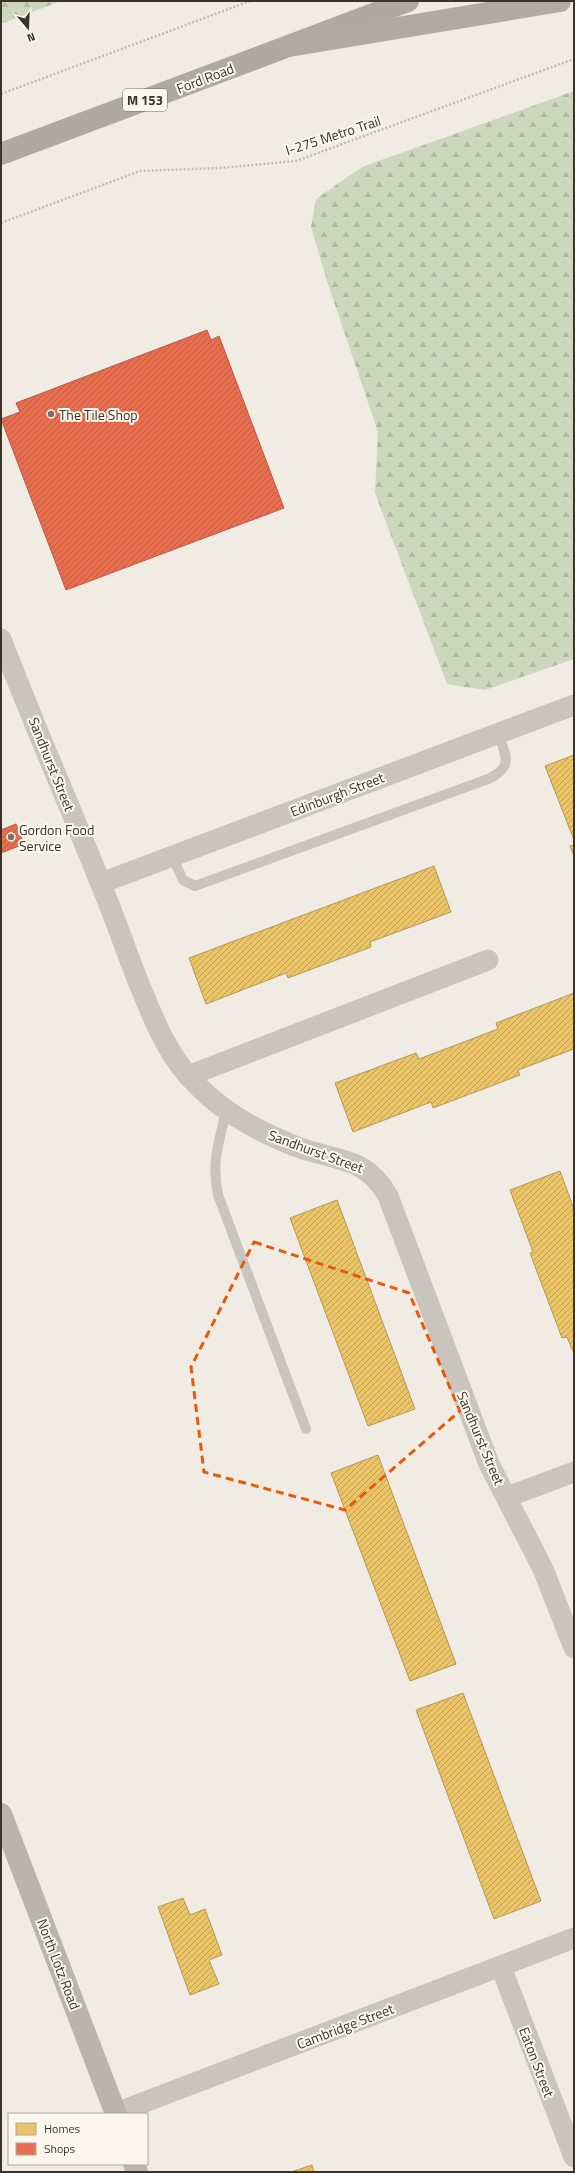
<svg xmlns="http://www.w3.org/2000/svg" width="575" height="2173" font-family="'Titillium Web',sans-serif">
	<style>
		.forest { fill: url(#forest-firs) }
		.homes { fill: url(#homes-hatch); stroke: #b59857 }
		.shops { fill: url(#shops-hatch); stroke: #b35d45 }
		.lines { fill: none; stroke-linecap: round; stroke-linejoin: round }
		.path { stroke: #c2bdb4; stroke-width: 2.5; stroke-dasharray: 2 2; stroke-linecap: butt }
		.lane { stroke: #c9c4bc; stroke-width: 10 }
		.street { stroke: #c9c4bc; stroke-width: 21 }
		.secondary { stroke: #bab4ac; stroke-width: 22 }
		.primary { stroke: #aea9a1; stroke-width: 22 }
		.highway { stroke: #afaba3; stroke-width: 22 }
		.marked { fill: none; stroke: #e8590c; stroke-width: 3; stroke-dasharray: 8 5; stroke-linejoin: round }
		.poi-dot { fill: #7a736b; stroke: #fbf7ec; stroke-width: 1.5 }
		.labels { text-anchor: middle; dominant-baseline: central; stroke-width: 4; stroke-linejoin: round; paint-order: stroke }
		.shield { fill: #fbf7ec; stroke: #756d64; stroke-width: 1 }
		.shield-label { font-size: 13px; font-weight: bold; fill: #3b322a }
		.street-label { font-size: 14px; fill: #3b322a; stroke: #fbf7ec }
		.poi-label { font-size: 14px; fill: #3b322a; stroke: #fbf7ec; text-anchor: start }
	</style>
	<defs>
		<pattern id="forest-firs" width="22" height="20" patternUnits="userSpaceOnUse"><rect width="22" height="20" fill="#cdd7bd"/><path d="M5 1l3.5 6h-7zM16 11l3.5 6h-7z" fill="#b1b9a3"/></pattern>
		<pattern id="homes-hatch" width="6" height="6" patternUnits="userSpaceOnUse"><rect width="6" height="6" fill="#e9c46a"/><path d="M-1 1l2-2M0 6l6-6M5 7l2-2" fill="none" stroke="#bea057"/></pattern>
		<pattern id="shops-hatch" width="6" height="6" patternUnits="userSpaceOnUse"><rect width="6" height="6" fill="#e76f51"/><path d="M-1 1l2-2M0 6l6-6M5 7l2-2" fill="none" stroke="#bc5c43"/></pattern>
	</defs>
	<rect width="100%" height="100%" fill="#f0ece4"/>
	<!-- forest -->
	<path class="forest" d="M1,1H61L1,24Z
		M574,91V659L485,690L447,684L375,493L378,432L328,284L311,227L316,199L362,167Z"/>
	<!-- homes -->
	<path class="homes" d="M574,755V840L545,766Z
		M574,845V856L570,846Z
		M434,866L451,912L370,942L371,947L288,978L286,973L206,1004L189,958Z
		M574,993V1049L518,1070L520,1075L433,1108L431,1102L353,1132L335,1083L416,1053L419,1059L498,1029L496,1023Z
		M560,1171L574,1209V1354L567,1337L562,1338L530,1253L533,1252L510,1190Z
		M337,1200L415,1409L368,1426L290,1218Z
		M378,1455L456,1664L410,1681L331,1473Z
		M463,1693L541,1901L494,1919L416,1710Z
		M183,1898L190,1915L205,1909L222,1955L209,1960L219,1984L190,1995L158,1907Z
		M312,2165L314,2172H291Z"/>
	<!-- shops -->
	<path class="shops" d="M207,330L211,340L219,336L284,508L66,590L1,419L20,412L16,403Z
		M16,824L24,844L1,853V830Z"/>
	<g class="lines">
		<!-- path -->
		<path class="path" d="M1,94L250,1
			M1,223L140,171L220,168L296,161L574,59"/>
		<!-- lane -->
		<path class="lane" d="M172,856L183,880L195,886L488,779C514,767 506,756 498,733
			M226,1111C219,1143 211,1162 218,1195L306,1429"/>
		<!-- street -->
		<path class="street" d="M1,639C32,721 68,801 100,882C113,913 124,945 136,976C152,1015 166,1055 197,1085C225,1114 260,1132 297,1147C335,1161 366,1156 388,1196L489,1464L543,1569L574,1648
			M101,883L574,705
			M188,1076L488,960
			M507,1497L574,1472
			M501,1967L574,2157
			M116,2113L574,1938"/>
		<!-- secondary -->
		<path class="secondary" d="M1,1814L116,2114
			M134,2164L137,2172"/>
		<!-- primary -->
		<path class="primary" d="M1,154L408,1"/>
		<!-- highway -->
		<path class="highway" d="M289,46L560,1"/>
	</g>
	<!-- marked area -->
	<path class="marked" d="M254,1242L409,1293L460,1411L345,1510L204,1472L191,1367Z"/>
	<!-- markers -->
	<g class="poi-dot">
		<circle cx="51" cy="414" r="4"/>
		<circle cx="11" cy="837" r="4"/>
	</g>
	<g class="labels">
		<!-- shield labels -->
		<rect class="shield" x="123" y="89" width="44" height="22" rx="3"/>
		<g class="shield-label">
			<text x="145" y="100">M 153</text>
		</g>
		<!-- street labels -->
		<g class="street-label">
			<text transform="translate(205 78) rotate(-21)">Ford Road</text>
			<text transform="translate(333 135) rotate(-18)">I-275 Metro Trail</text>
			<text transform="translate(52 764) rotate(68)">Sandhurst Street</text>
			<text transform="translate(337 794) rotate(-21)">Edinburgh Street</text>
			<text transform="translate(316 1151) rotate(20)">Sandhurst Street</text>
			<text transform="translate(481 1438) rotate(67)">Sandhurst Street</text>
			<text transform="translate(59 1964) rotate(69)">North Lotz Road</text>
			<text transform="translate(345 2026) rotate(-21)">Cambridge Street</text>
			<text transform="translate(537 2062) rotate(69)">Eaton Street</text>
		</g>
		<!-- poi labels -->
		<g class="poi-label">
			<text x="59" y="414">The Tile Shop</text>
			<text x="19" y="829">Gordon Food<tspan x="19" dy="16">Service</tspan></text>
		</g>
	</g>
	<!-- border -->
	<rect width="575" height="2173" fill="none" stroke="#3b322a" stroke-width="4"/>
	<!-- legend -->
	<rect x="8" y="2113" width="140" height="52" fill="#fbf7ec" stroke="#aea89e"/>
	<rect x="16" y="2123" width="20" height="12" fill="#e9c46a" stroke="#aea89e"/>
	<text x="44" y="2133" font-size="12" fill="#3b322a">Homes</text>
	<rect x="16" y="2143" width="20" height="12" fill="#e76f51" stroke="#aea89e"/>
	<text x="44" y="2153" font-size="12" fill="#3b322a">Shops</text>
	<!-- north arrow -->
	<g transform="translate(28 28) rotate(161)" stroke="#fbf7ec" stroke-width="3" paint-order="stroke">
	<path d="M0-3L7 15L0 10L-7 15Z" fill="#3b322a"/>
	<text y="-6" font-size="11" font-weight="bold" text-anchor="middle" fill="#3b322a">N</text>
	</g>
</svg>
